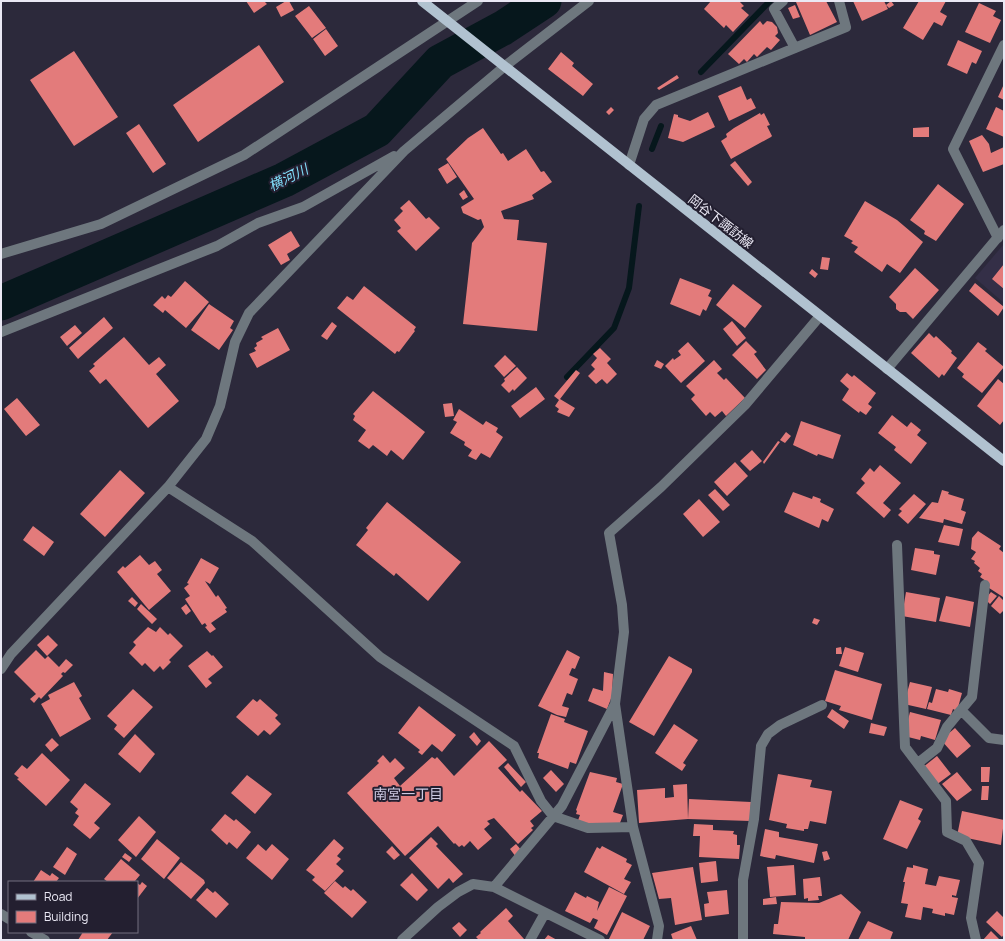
<svg xmlns="http://www.w3.org/2000/svg" width="1005" height="941" font-family="Manrope,'Noto Sans JP',sans-serif">
	<style>
		.built { fill: #342f47 }
		.lines { fill: none; stroke-linecap: round; stroke-linejoin: round }
		.stream { stroke: #06171c; stroke-width: 6 }
		.river { stroke: #06171c; stroke-width: 35 }
		.building { fill: #e37b7b }
		.minor { stroke: #6e777e; stroke-width: 10 }
		.major { stroke: #b1c2d0; stroke-width: 10 }
		.labels { text-anchor: middle; dominant-baseline: central; stroke-width: 4; stroke-linejoin: round; paint-order: stroke }
		.street-label { font-size: 13px; fill: #eae8f4; stroke: #231f30 }
		.water-label { font-size: 14px; font-style: italic; fill: #81ddf9; stroke: #231f30 }
		.neighbourhood-label { font-size: 14px; fill: #cecae2; stroke: #231f30 }
	</style>
	<rect width="100%" height="100%" fill="#2c293b"/>
	<!-- built -->
	<path class="built" d="M1004,244V303L975,278Z"/>
	<g class="lines">
		<!-- stream -->
		<path class="stream" d="M701,72L770,1
			M652,149L661,126
			M567,377L614,328L629,288L639,206"/>
		<!-- river -->
		<path class="river" d="M1,303L284,180L377,130L440,62L503,28L544,1"/>
	</g>
	<!-- building -->
	<path class="building" d="M246,1H264L267,4L254,13Z
		M286,1H289L294,10L281,17L276,7Z
		M711,1H739L744,6L741,8L749,15L733,32L726,25L724,28L704,9Z
		M799,1H826L837,22L810,35L796,2Z
		M853,1H884L888,9L862,21Z
		M891,1L894,5L889,8L886,5Z
		M919,1H946L940,12L947,16L942,26L934,22L923,40L903,28Z
		M979,3L996,11L993,16L1001,20L990,43L965,32Z
		M795,5L800,17L793,19L788,8Z
		M309,6L326,28L312,38L295,16Z
		M760,21L763,25L767,21L772,22L777,27L778,33L775,36L780,40L771,50L767,47L757,57L754,54L747,62L744,59L739,64L728,54Z
		M326,29L338,46L325,56L313,39Z
		M958,40L982,51L976,64L972,62L967,74L947,65Z
		M259,45L284,82L198,142L173,105Z
		M74,51L118,117L74,146L30,80Z
		M561,52L574,63L572,66L593,84L583,96L548,69Z
		M677,75L679,78L659,90L657,88Z
		M1004,84V100L998,97Z
		M741,86L747,100L751,98L756,108L729,121L718,96Z
		M611,107L614,110L609,115L606,112Z
		M996,107L1004,111V137L986,129Z
		M708,112L715,127L683,142L668,138L674,114L678,115V117L690,121Z
		M760,113L761,115L764,113L770,125L767,126L772,136L771,137L731,159L721,141L727,137L726,134L734,128Z
		M139,124L166,164L153,173L126,133Z
		M929,127V137H913V128Z
		M483,128L501,154L503,153L508,161L526,149L541,172L544,171L552,182L532,195L534,199L501,211L504,219L519,220L517,240L547,243L537,331L463,324L472,243L484,227L481,219L478,220L463,213L461,207L474,199L446,159L468,138Z
		M982,135L989,144L991,153L1004,147V164L983,172L969,141Z
		M735,161L752,182L748,186L730,165Z
		M448,163L457,177L447,184L438,169Z
		M938,184L964,204L936,241L924,234L925,231L910,220Z
		M464,190L468,197L463,200L459,194Z
		M409,200L426,219L429,217L440,228L416,251L397,231L401,228L394,220L403,211L400,208Z
		M865,201L897,220L923,242L900,273L887,264L882,272L854,252L858,247L851,243L853,241L844,236Z
		M291,231L300,246L287,254L290,260L281,265L268,245Z
		M822,257L830,258L828,270L820,269Z
		M1004,264V289L992,279Z
		M915,268L939,290L913,319L906,312H900L896,309V304L889,297Z
		M812,269L818,274L815,278L809,273Z
		M680,278L711,290L708,296L712,298L706,311L703,309L700,316L670,304Z
		M185,281L209,302L186,328L165,310L163,313L153,305L162,296L165,299L168,295L171,297Z
		M975,283L1004,307L998,316L969,291Z
		M733,284L762,306L745,328L716,305Z
		M364,286L416,327L414,330L415,331L399,352L397,351L395,354L337,308L347,296L353,300Z
		M209,304L234,321L230,328L233,330L219,350L191,330Z
		M104,317L113,328L78,359L69,348Z
		M732,321L746,338L737,346L723,329Z
		M332,322L337,326L327,340L321,336Z
		M75,325L82,333L67,346L60,337Z
		M278,328L290,350L257,368L249,354L256,351L254,348L257,346L256,343L263,339L261,337Z
		M929,333L934,338L936,336L952,351L951,353L957,358L944,376L942,374L939,378L911,353Z
		M124,337L149,365L159,357L166,365L156,374L179,401L148,428L106,379L100,384L89,371L95,366L93,364Z
		M746,341L757,352L754,354L766,370L757,379L732,355Z
		M688,342L705,361L681,383L665,366L673,358L674,360L681,355L678,351Z
		M978,342L987,349L985,351L1004,367L982,393L962,377L964,374L957,368Z
		M600,348L611,359L607,363L617,374L607,384L602,379L596,384L588,376L595,369L591,365L597,358L593,354Z
		M505,355L516,366L504,377L494,366Z
		M657,360L664,364L661,369L654,366Z
		M714,360L722,369L717,373L724,380L726,378L745,398L726,416L722,411L715,417L710,412L706,416L691,399L695,395L686,386Z
		M517,367L527,378L514,391L513,389L509,393L501,385L505,381L504,379Z
		M576,370L580,373L560,399L575,408L569,417L557,412L559,409L555,406L559,400L554,396Z
		M847,373L852,377L854,375L876,393L868,404L872,407L866,415L860,411L859,413L842,400L849,389L840,381Z
		M998,379L1004,384V420L1000,425L977,406Z
		M536,387L545,399L520,418L511,406Z
		M373,391L425,432L403,460L391,450L387,456L373,445L369,449L358,441L366,430L353,420L355,416L353,414Z
		M17,398L40,425L26,436L4,409Z
		M452,403L454,416L445,417L443,404Z
		M459,409L483,425L486,421L498,428L496,432L503,437L490,458L481,453L476,460L468,456L472,450L464,445L465,442L450,433L457,422L453,420Z
		M892,415L907,427L911,422L921,430L917,435L927,443L911,464L894,450L896,447L878,433Z
		M801,421L841,435L833,459L818,454L817,456L793,445Z
		M786,432L791,436L785,443L780,440Z
		M778,441L780,442L764,464L763,462Z
		M752,450L762,461L750,471L740,461Z
		M735,462L748,476L727,496L714,482Z
		M880,465L901,483L883,503L891,510L884,518L856,493L865,483L861,479L870,468L874,472Z
		M120,470L145,493L105,537L80,514Z
		M715,489L730,505L723,511L708,495Z
		M942,490L949,492L948,494L964,499L961,510L966,512L962,524L944,519L943,523L919,518L932,502L938,503Z
		M793,492L812,499L813,496L821,499L820,502L834,509L828,522L822,519L819,528L784,512Z
		M914,494L926,504L908,524L898,515L902,511L899,509Z
		M699,499L720,522L703,537L683,514Z
		M387,502L461,562L428,601L396,573L394,576L356,545L368,530L366,528Z
		M944,525L963,529L959,546L938,542Z
		M33,526L54,542L44,556L23,540Z
		M978,531L1001,546L999,549L1004,553L1003,597L986,586L989,583L980,577L982,574L978,571L980,568L974,563L975,561L971,559L976,552L971,549L972,538Z
		M915,548L934,551V554L940,555L936,575L911,570Z
		M140,555L149,565L155,561L162,570L157,574L171,591L149,610L117,572L123,566L125,568Z
		M201,558L219,568L210,584L205,581L216,597L218,595L227,608L225,609L227,612L211,623L216,629L210,633L205,627L207,626L205,623L202,625L185,599L190,596L184,588L189,584L187,583Z
		M906,592L940,598L936,622L902,616Z
		M991,592L997,596L990,604L985,599Z
		M946,596L974,602L970,627L939,621Z
		M999,596L1004,601V610L1000,614L991,606Z
		M132,597L138,603L135,607L128,601Z
		M141,604L157,619L152,624L137,609Z
		M186,604L191,611L186,615L181,608Z
		M814,618L820,620L817,625L812,623Z
		M148,627L156,632L160,627L168,635L170,633L183,646L169,660L171,662L163,670L160,666L154,672L145,663L142,666L129,653L136,645L133,642Z
		M48,635L58,645L47,656L37,645Z
		M841,647L842,654H836V648Z
		M845,647L864,653L858,672L839,666Z
		M36,650L45,659L48,656L59,667L66,659L73,665L65,673L63,672L61,674L63,676L41,699L39,697L34,703L30,699L36,694L14,672Z
		M567,650L580,657L575,669L572,668L569,675L578,679L572,695L567,693L562,706L569,708L566,717L557,715L538,706Z
		M207,651L212,656L213,655L223,667L208,679L212,683L206,688L188,666Z
		M669,656L692,669V672L654,736L629,722Z
		M835,670L882,684L872,720L839,710L841,706L825,701Z
		M604,672L613,674L612,696L607,709L588,701L593,688L603,691Z
		M74,682L82,696L79,698L91,719L60,737L41,704L50,699L48,695Z
		M910,682L932,687L926,709L904,704Z
		M133,689L153,707L124,738L114,729L117,725L107,716Z
		M936,689L948,692L949,689L962,693L957,711L953,709L951,715L927,709L929,702L932,703Z
		M253,699L257,702L260,699L278,715L275,718L281,724L270,735L264,730L258,736L236,717Z
		M419,706L456,735L442,752L432,744L422,755L418,752L420,750L398,733Z
		M832,709L849,721L844,729L827,717Z
		M910,712L941,720L935,740L921,736L920,740L904,736Z
		M551,714L565,719L564,722L588,731L576,764L570,762L568,769L538,758L539,753H537Z
		M871,723L887,727L884,736L869,733Z
		M674,724L698,740L683,763L686,765L682,771L655,753Z
		M955,728L971,746L957,758L941,740Z
		M474,732L481,741L477,746L469,737Z
		M135,734L155,754L140,773L118,754Z
		M52,738L59,745L51,752L45,745Z
		M489,741L507,760L498,768L520,792L522,790L542,811L530,821L534,826L531,828L533,830L518,844L494,818L487,821L490,824L484,829L492,838L478,850L470,841L464,847L462,845L459,847L455,843L454,844L438,826L405,856L347,793L379,763L377,761L383,755L390,763L395,758L405,768L394,778L400,786L432,757L435,759L437,757L454,776Z
		M42,753L70,780L46,806L17,779L19,778L14,774L22,765L27,769Z
		M937,756L951,774L936,785L922,768Z
		M508,763L526,782L521,787L504,767Z
		M981,767H990L989,782H981Z
		M551,770L564,784L556,792L543,778Z
		M590,772L617,778L616,782L623,784L613,812L623,815L618,828L577,823L580,815L576,814L577,811L576,810Z
		M957,772L972,790L957,801L942,784Z
		M778,774L812,780L810,787L832,791L826,824L810,821L808,829H804V831L786,828L787,824L769,820Z
		M247,775L272,794L255,814L231,793Z
		M85,783L111,804L94,823L100,828L90,839L73,825L79,816L75,813L78,809L70,802Z
		M687,784L688,819L639,823L637,790L665,788V798L674,797L673,785Z
		M982,786H989L988,800H981Z
		M689,799L751,802L750,821L688,819Z
		M900,800L923,809L918,819L921,821L907,849L883,839Z
		M962,811L1004,820L1001,845L957,836Z
		M225,814L234,821L236,819L251,832L237,849L229,842L227,845L211,830Z
		M139,816L156,832L136,857L118,840Z
		M694,824L713,825V830L734,831L733,834L737,835V845H740L739,859L699,857L700,836H693Z
		M765,829L779,832V837L818,844L814,863L776,855L775,859L760,856Z
		M431,837L438,844L436,846L463,874L453,883L449,878L438,889L409,858Z
		M157,839L180,858L164,879L141,859Z
		M334,839L344,848L337,856L341,859L336,864L344,871L325,891L312,880L315,877L306,870Z
		M258,844L266,851L272,844L289,859L272,880L246,858Z
		M516,844L522,851L516,857L510,849Z
		M392,846L400,855L394,860L386,852Z
		M602,846L627,859L626,862L632,865L624,879L631,882L624,894L584,872L597,847L600,849Z
		M67,847L77,854L65,875L53,867Z
		M827,851L830,859L824,861L822,852Z
		M125,853L132,858L129,862L122,857Z
		M121,859L140,875L135,881L136,882H108L104,879Z
		M716,861L718,881L701,883L699,863Z
		M181,862L204,880L205,883L191,899L167,878Z
		M794,865L796,895L770,897L767,867Z
		M913,865L928,869L925,884L936,886L939,876L960,880L956,896L952,895V897L958,898L954,915L945,913V916L932,913L933,909L923,907L921,920L905,917L908,904L901,903L905,882H903L907,867L913,868Z
		M693,867L702,920L675,925L671,898L659,899L652,873Z
		M41,870L50,876L52,873L59,878L56,882H33Z
		M412,873L428,890L417,901L400,885Z
		M820,877L822,896H818L819,900L808,901V898L804,899L803,879Z
		M335,881L343,888L345,886L351,891L353,889L367,902L352,918L324,893Z
		M142,882L147,886L137,899V883L140,885Z
		M609,887L627,896L607,935L594,928L598,920L593,918L590,923L565,911L575,892L586,898L587,896L599,902L597,911Z
		M207,888L213,893L215,891L229,904L216,918L196,900Z
		M727,890L729,914L705,917L704,904L709,903L707,892Z
		M841,894L861,912L848,940H805V937L773,934L774,924H778L781,902L819,903Z
		M776,897L777,904L763,905V899Z
		M506,908L513,916L508,921L524,939L479,940L476,937L481,933L480,932Z
		M997,911L1004,918V934L1002,937L986,922Z
		M622,912L650,926L643,940L609,939Z
		M868,921L893,932L890,940H858Z
		M459,922L467,930L460,937L452,928Z
		M691,926L697,940H673L671,934Z
		M991,931L999,939L983,940Z
		M83,932H113L107,940H78Z
		M548,935L557,940H544Z"/>
	<g class="lines">
		<!-- minor -->
		<path class="minor" d="M783,1L774,9L795,48
			M629,165L644,119L656,105L846,27L839,1
			M998,238L953,149L1004,45
			M1,254L101,224L244,155L478,1
			M1,332L217,246L258,223L303,207L394,156
			M887,369L1004,230
			M168,487L252,541L380,657L514,746L541,801L553,816L588,828L633,827
			M897,545L905,747L946,801L947,832L966,841L979,863L971,918L976,940
			M1,669L11,654L168,487L206,439L220,406L235,342L249,313L404,151L505,66L589,1
			M615,704L633,827L659,926L657,940
			M961,710L972,697L985,585
			M918,763L937,748L947,727L961,710L989,738L1004,740
			M494,887L562,806L615,704L624,632L622,605L609,533L661,487L745,405L820,316
			M1,914L9,919
			M31,932L45,940
			M402,940L438,907L458,892L473,884L494,887L600,940
			M530,940L545,913
			M743,940V880L754,819L761,746L768,734L780,725L822,705"/>
		<!-- major -->
		<path class="major" d="M422,1L1004,461"/>
	</g>
	<g class="labels">
		<!-- street labels -->
		<g class="street-label">
			<text transform="translate(721 221) rotate(38)">岡谷下諏訪線</text>
		</g>
		<!-- water labels -->
		<g class="water-label">
			<text transform="translate(288 177) rotate(-26)">横河川</text>
		</g>
		<!-- neighbourhood labels -->
		<g class="neighbourhood-label">
			<text x="408" y="793">南宮一丁目</text>
		</g>
	</g>
	<!-- border -->
	<rect width="1005" height="941" fill="none" stroke="#eae8f4" stroke-width="4"/>
	<!-- legend -->
	<rect x="8" y="881" width="130" height="52" fill="#231f30" stroke="#736f7e"/>
	<rect x="16" y="894" width="20" height="6" fill="#b1c2d0" stroke="#736f7e"/>
	<text x="44" y="901" font-size="12" fill="#eae8f4">Road</text>
	<rect x="16" y="911" width="20" height="12" fill="#e37b7b" stroke="#736f7e"/>
	<text x="44" y="921" font-size="12" fill="#eae8f4">Building</text>
</svg>
